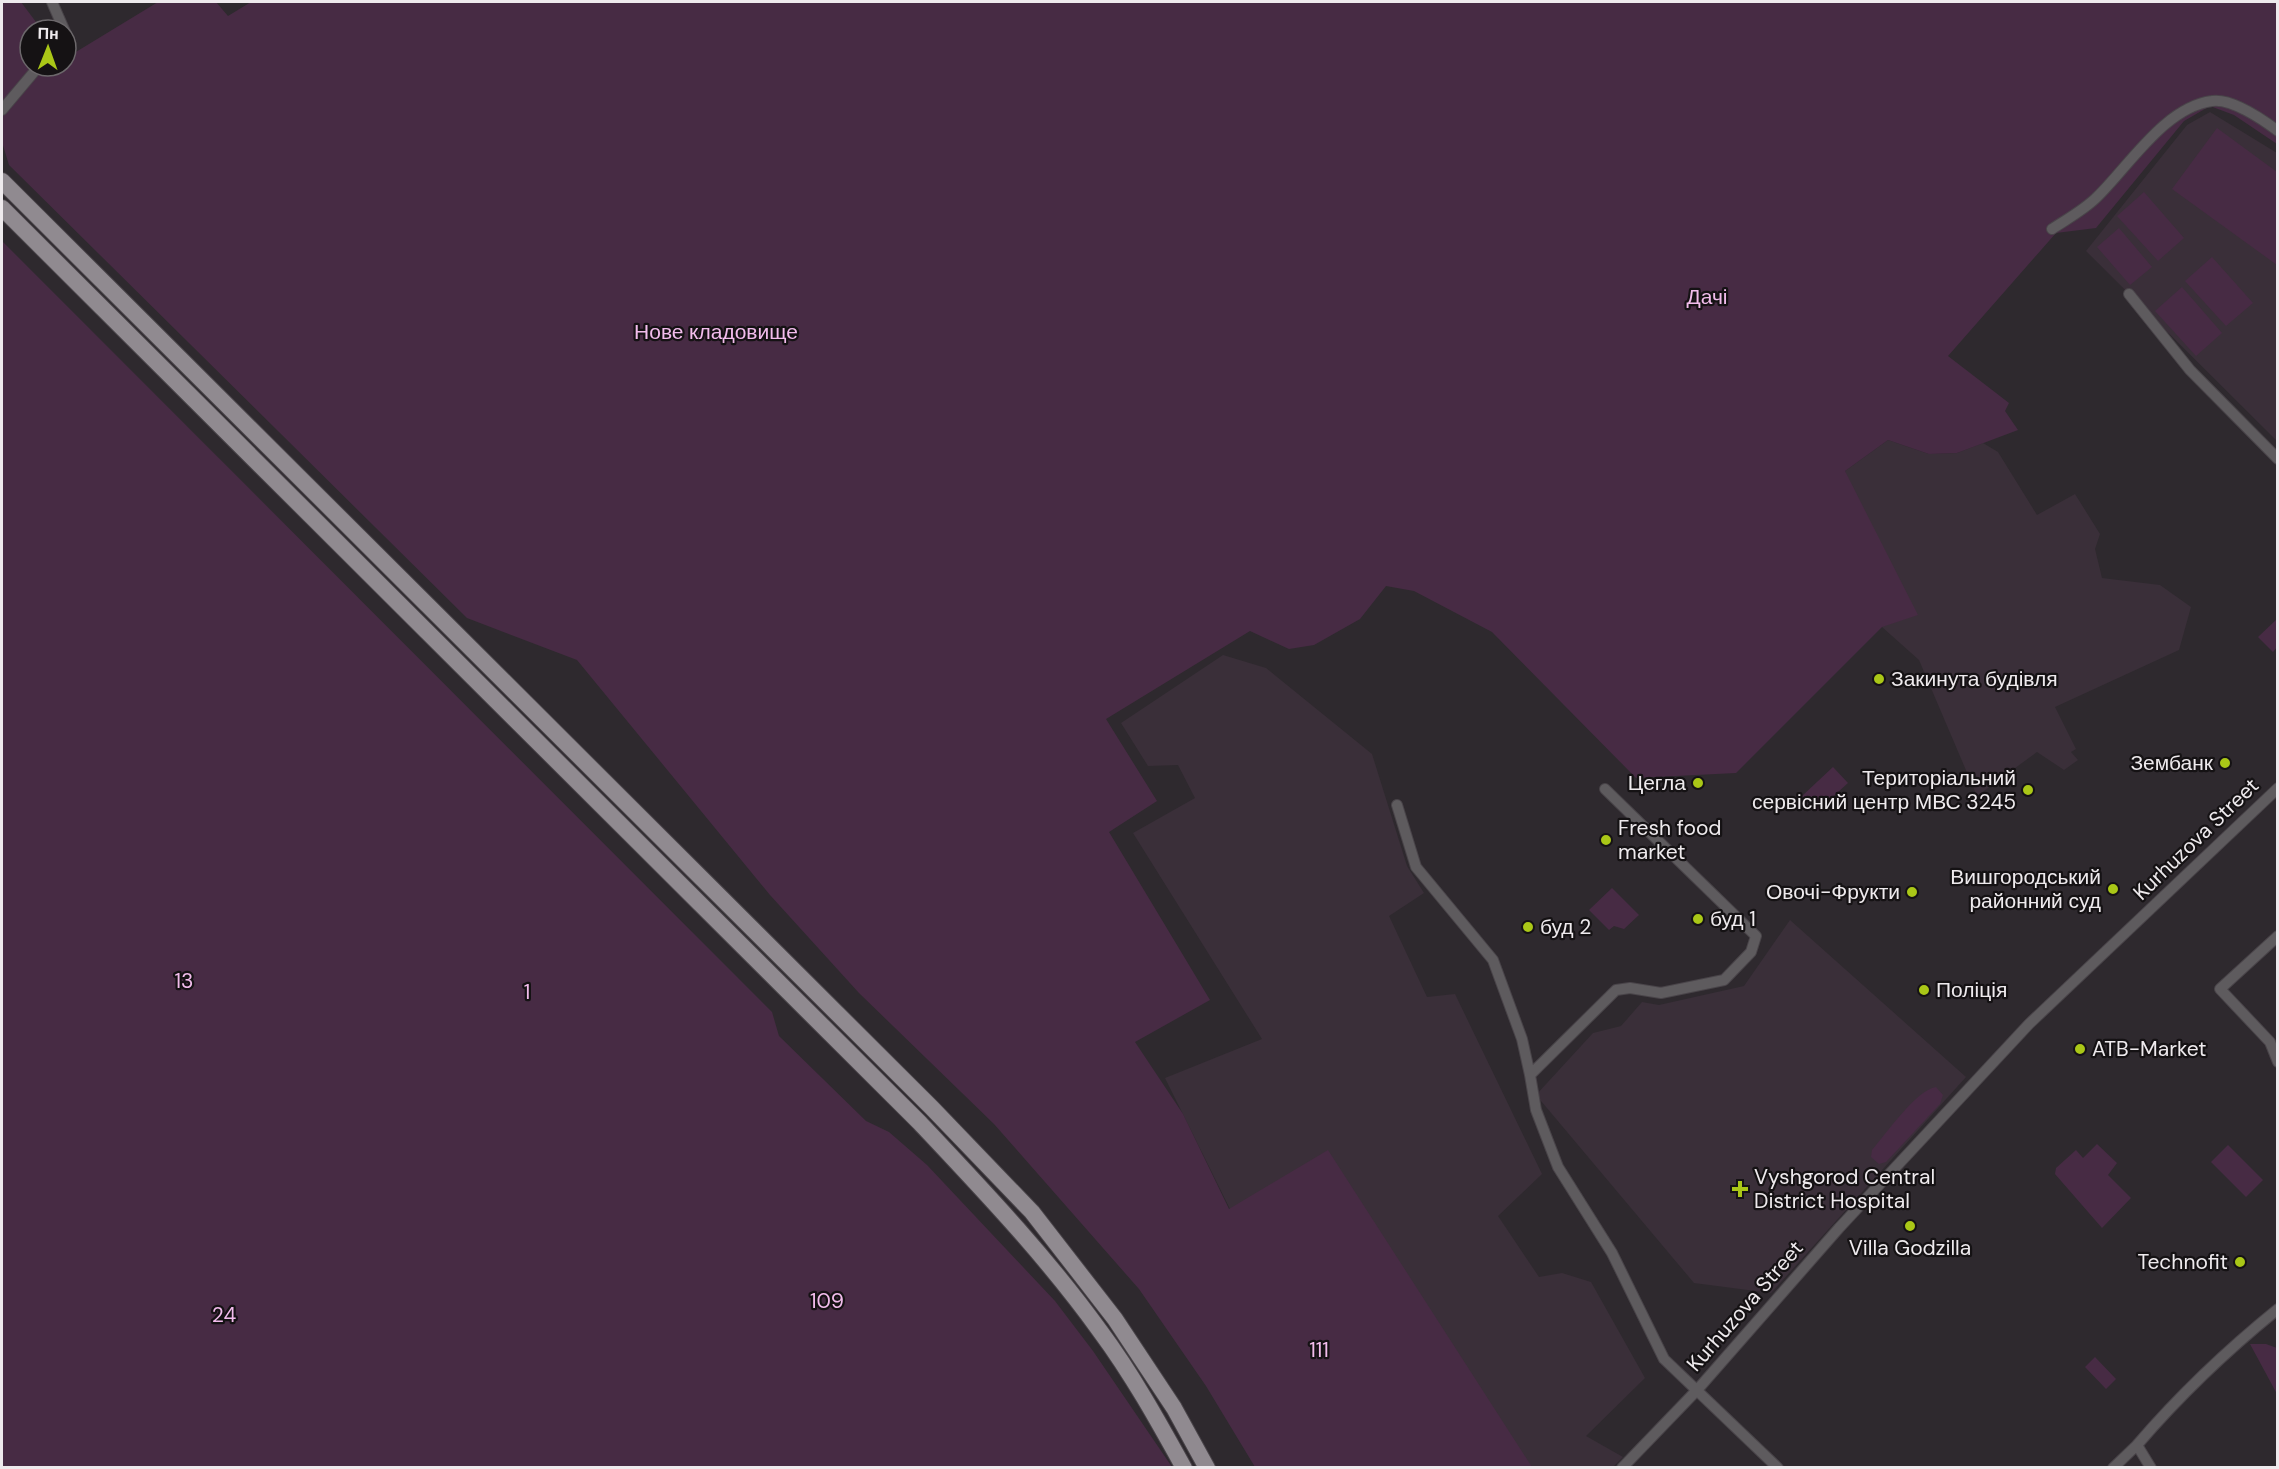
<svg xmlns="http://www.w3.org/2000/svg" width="2279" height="1469" font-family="'DM Sans',sans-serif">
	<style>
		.built { fill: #3a2f39 }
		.green { fill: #472b44 }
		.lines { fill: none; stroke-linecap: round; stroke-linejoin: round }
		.minor-casing { stroke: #494449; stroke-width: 12 }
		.primary-casing { stroke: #494449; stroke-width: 18 }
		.minor { stroke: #5e5b5e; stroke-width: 10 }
		.primary { stroke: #908a90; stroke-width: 16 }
		.poi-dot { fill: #aac717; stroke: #151214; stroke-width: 2 }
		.labels { text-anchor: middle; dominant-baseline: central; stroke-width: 4.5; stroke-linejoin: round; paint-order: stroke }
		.park-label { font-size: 21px; fill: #f2bcec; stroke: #151214 }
		.poi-label { font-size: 21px; fill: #eeeaed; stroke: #151214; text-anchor: start }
		.street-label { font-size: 21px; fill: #eeeaed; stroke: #151214 }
	</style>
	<rect width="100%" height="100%" fill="#2e292e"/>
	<!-- built -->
	<path class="built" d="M2210,112L2277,153V441L2086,251L2187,125Z
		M1888,440L1929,454L1957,453L1983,443L1998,452L2037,515L2075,494L2100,534L2095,549L2102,578L2160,585L2191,607L2179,650L2055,707L2076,749L2071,752L2078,760L2064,770L2037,752L1977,796L1919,660L1882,627L1845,471Z
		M1223,655L1266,668L1372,754L1407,866L1424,893L1389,916L1427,997L1455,994L1542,1174L1498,1216L1539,1277L1562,1273L1591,1282L1645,1378L1586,1436L1623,1457L1613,1467H1532L1230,1209L1165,1078L1262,1039L1133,833L1195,798L1178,765L1148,766L1121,723Z
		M1790,920L1966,1077L1771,1293L1694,1283L1536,1095L1593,1033L1621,1026L1642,1002L1659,1005L1744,986Z"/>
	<!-- green -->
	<path class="green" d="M2,2H21L42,30H30V66H66V58L158,2H216L228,16L251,2H2277V144L2234,115L2210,106L2184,121L2096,228L2056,233L1948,356L2009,403L2005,411L2018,430L1957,453L1929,454L1888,440L1845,471L1918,615L1882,627L1736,773L1636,778L1492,632L1414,591L1386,586L1360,619L1314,645L1289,649L1250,631L1106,719L1157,801L1109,832L1210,1000L1135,1042L1183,1114L1229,1209L1328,1150L1532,1467H1255L1206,1386L1139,1289L994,1124L859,993L770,895L577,660L467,618L9,165L2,142Z
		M2217,128L2277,172V265L2172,189Z
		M2144,192L2184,238L2158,261L2117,216Z
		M2119,228L2152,267L2130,285L2097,247Z
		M2,241L772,1012L779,1036L866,1121L889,1132L927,1165L1055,1301L1093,1351L1172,1467H2Z
		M2212,257L2253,303L2226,326L2185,281Z
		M2182,287L2222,333L2196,356L2155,311Z
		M2277,619V647L2273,652L2258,637Z
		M1833,767L1848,783L1817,811L1802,796Z
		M1612,888L1639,915L1624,929L1614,926L1609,930L1589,910Z
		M1936,1087L1943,1095L1940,1104L1886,1162L1879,1164L1871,1157L1872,1150C1886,1134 1916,1090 1936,1087Z
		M2097,1144L2117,1163L2108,1175L2131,1198L2102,1228L2055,1174L2056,1168L2076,1150L2083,1158Z
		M2228,1145L2263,1180L2246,1197L2211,1162Z
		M2266,1344L2277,1348V1394L2250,1344Z
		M2095,1357L2116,1379L2106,1389L2085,1367Z"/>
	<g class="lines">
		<defs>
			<path id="minor" d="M52,2L66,34
				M2,110L39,66
				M2052,229C2067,219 2084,210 2097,197C2129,166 2165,107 2212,101C2231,98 2262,119 2278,131
				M2129,294L2190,370L2278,459
				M1605,789L1756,936L1751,952L1724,980L1661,993L1630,988L1616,990L1530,1075L1536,1110L1558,1167L1612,1253L1664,1359L1778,1468
				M1397,805L1416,867L1493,960L1522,1039L1530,1075
				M2278,936L2220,989L2270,1042L2278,1062
				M1622,1468L1698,1389L1839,1228L2029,1024L2278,788
				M2113,1468L2137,1445
				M2151,1468L2137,1445C2180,1395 2226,1351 2278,1309"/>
			<path id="primary" d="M2,181L932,1108L1032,1212L1115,1319L1174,1408L1207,1468
				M2,208L920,1123C983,1190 1046,1256 1100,1331C1132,1374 1158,1421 1184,1468"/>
		</defs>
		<!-- minor casing -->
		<use href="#minor" class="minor-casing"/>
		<!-- primary casing -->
		<use href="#primary" class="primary-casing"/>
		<!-- minor -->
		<use href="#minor" class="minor"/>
		<!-- primary -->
		<use href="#primary" class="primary"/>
	</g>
	<!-- markers -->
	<g class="poi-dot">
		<circle cx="1879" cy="679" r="6"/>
		<circle cx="2225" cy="763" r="6"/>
		<circle cx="1698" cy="783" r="6"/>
		<circle cx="2028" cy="790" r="6"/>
		<circle cx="1606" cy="840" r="6"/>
		<circle cx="2113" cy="889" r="6"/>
		<circle cx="1912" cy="892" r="6"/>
		<circle cx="1698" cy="919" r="6"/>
		<circle cx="1528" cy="927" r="6"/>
		<circle cx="1924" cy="990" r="6"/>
		<circle cx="2080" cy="1049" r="6"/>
		<path d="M1737 1180h6v6h6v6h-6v6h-6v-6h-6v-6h6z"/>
		<circle cx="1910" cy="1226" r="6"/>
		<circle cx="2240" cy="1262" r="6"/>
	</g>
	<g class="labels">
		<!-- park labels -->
		<g class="park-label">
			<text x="1707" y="297">Дачі</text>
			<text x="716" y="332">Нове кладовище</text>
			<text x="184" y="981">13</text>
			<text x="527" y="992">1</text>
			<text x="827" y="1301">109</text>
			<text x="224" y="1315">24</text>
			<text x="1319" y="1350">111</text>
		</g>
		<!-- poi labels -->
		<g class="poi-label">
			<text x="1891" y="679">Закинута будівля</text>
			<text x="2213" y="763" text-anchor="end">Зембанк</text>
			<text x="2016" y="778" text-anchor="end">Територіальний<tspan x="2016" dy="24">сервісний центр МВС 3245</tspan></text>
			<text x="1686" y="783" text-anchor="end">Цегла</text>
			<text x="1618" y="828">Fresh food<tspan x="1618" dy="24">market</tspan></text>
			<text x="2101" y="877" text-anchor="end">Вишгородський<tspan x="2101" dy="24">районний суд</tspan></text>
			<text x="1900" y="892" text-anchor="end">Овочі-Фрукти</text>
			<text x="1710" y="919">буд 1</text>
			<text x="1540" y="927">буд 2</text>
			<text x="1936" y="990">Поліція</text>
			<text x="2092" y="1049">ATB-Market</text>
			<text x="1754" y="1177">Vyshgorod Central<tspan x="1754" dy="24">District Hospital</tspan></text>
			<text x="1910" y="1248" text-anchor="middle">Villa Godzilla</text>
			<text x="2228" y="1262" text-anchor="end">Technofit</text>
		</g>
		<!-- street labels -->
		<g class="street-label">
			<text transform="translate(2196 839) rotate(-44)">Kurhuzova Street</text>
			<text transform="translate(1745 1306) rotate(-49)">Kurhuzova Street</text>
		</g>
	</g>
	<!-- border -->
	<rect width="2279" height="1469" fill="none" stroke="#eeeaed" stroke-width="6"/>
	<!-- north arrow -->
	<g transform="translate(48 48) rotate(1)"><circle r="28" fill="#151214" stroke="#6c686b" stroke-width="1.5"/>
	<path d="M0-4.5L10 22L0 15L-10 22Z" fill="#aac717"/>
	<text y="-9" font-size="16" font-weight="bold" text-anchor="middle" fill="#eeeaed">Пн</text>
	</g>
</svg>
